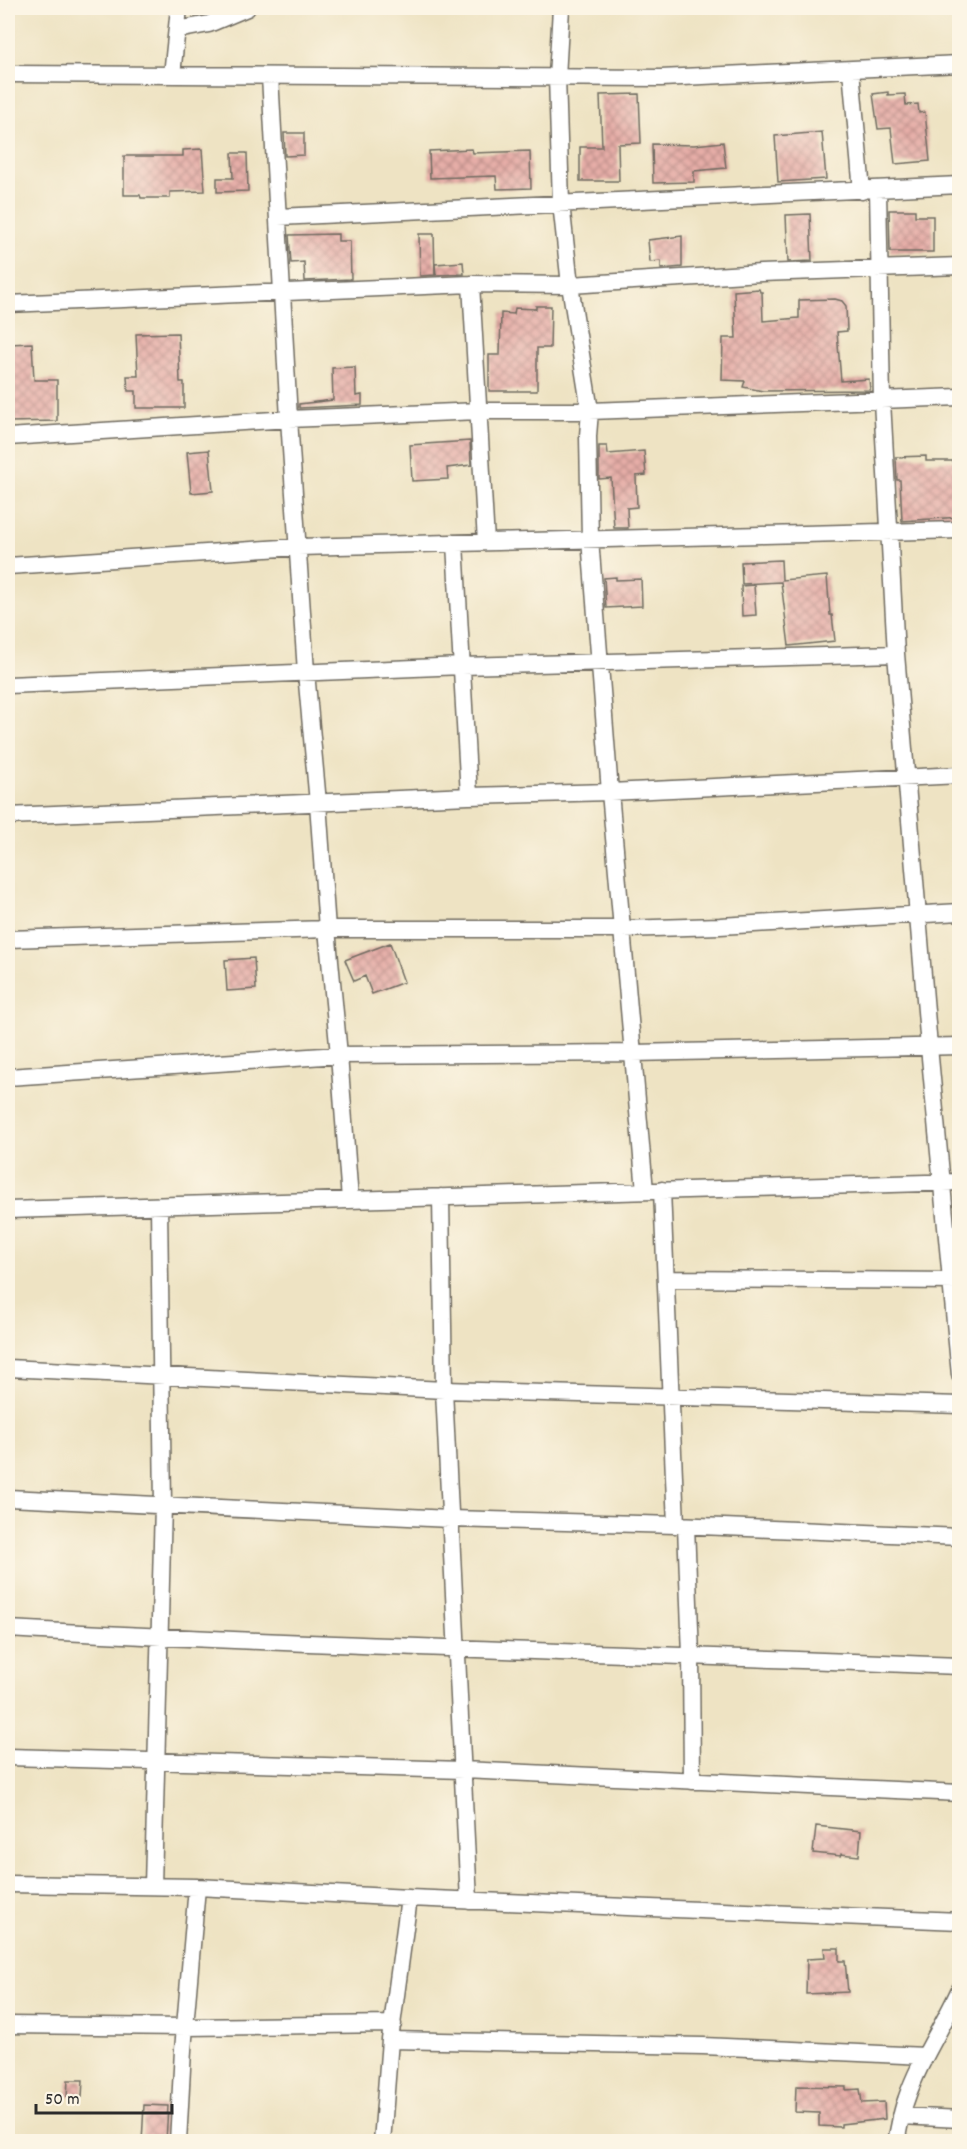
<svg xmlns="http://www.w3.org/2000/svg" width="967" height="2149" font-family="Dekko,sans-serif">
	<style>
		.building { fill: url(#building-cross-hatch) }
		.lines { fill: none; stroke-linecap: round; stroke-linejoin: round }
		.minor-casing { stroke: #6f6b60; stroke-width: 19 }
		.minor { stroke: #fff; stroke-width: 16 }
	</style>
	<defs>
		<pattern id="building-cross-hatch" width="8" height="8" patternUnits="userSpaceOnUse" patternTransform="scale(1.5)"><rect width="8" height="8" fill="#e6ada7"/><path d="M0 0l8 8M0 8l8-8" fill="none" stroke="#bb8d88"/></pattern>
	</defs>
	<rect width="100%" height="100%" fill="#fcf5e5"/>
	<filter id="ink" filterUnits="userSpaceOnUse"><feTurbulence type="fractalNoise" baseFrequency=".0167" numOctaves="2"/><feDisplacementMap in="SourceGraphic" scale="12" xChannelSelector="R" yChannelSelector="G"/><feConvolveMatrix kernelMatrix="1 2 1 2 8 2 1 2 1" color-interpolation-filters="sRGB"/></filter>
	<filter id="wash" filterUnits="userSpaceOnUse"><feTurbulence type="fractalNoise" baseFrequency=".008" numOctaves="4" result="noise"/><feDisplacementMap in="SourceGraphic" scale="24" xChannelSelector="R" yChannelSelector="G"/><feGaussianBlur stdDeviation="1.35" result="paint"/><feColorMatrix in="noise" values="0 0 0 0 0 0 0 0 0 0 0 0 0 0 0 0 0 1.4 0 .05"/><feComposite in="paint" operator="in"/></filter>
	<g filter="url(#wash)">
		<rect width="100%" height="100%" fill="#eee3c3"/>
		<g id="blocks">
			<!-- building -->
			<path class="building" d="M888,92V95L905,94L906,105L918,104L919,113L925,112L930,161L895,164L891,128L878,129L873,94Z
				M639,94L641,143L618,144L619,181H580V147H602L600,95Z
				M822,132L826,179L778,182L775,136Z
				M284,133H304V155L285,156Z
				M723,142L726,168L694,171V182L653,183L652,144L694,145Z
				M202,149L205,191L170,192V198H141L140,195H124V156H183V150Z
				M472,149L473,153L530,151L531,188L497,189L496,176L430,178L429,151Z
				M232,153H247L248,191L217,192V178H233Z
				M889,210H915V216H933V252H890Z
				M810,214L812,261L788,262L786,215Z
				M338,234V241H350L351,279L305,281L304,262L291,263L289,235Z
				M419,234H434L435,275L420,276Z
				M682,236V267L661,269V261L650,262L648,240Z
				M463,262L464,274L436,275L435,264Z
				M759,289L760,292H762L763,321L799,318V300L835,299L842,301L846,306L847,331L837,332L841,381L869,379L870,390L763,391L743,387L745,381L722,380L723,338H736L734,291Z
				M536,306H551L550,348H537V391H489V355H500L501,313L514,314L515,308L536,309Z
				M178,333L180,382H184V408H136V391H128L127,376H138L136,334Z
				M32,343L34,380H57V421L8,422V374H10L9,344Z
				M355,367L356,396L362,395V405L299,408V404L333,400L332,368Z
				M470,441L471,465L447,468L448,479L412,481L410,445Z
				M599,446H607L608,454L644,451L646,475L636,476L637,507L627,508L628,528H614L611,478L599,479Z
				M209,450L213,491L191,493L187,452Z
				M926,456V461H960V517L902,521L900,480H897L896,457Z
				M781,560L782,580L827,576L830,615H832L835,641L789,646L781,582L742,584L741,562Z
				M616,577V580L641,579L642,606L606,608L604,578Z
				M754,585L756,615L742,616L741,586Z
				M390,943L404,982L372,994L365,976L354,981L345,960Z
				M254,958L256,989L227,991L225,960Z
				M816,1826L861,1831L859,1856L841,1854V1856L813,1853Z
				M824,1948H839V1961H845L848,1992L806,1994L807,1959L825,1958Z
				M68,2080H83L82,2097H67Z
				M796,2086L846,2087V2090L860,2089L862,2103L884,2102L885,2119L841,2124V2127L819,2126V2113L795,2112Z
				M144,2105L168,2106L166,2142H142Z"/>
		</g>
	</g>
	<g filter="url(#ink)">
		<use href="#blocks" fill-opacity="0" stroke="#6f6b60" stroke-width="1.5"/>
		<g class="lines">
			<defs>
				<path id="minor" d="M561,8L557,77L561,203L570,285L590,411L588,436L590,539L610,792L645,1191
					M177,30L209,24L247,8
					M851,70L862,191
					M8,74L661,78L960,64
					M172,75L179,8
					M270,76L289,419L306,672L318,803L327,929L339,1055L350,1200
					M878,190L882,401L896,654L929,1047L960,1375
					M278,217L960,185
					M471,284L486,542
					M8,304L471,284L570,285L761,273L960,266
					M8,437L289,419L479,411H590L960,397
					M455,543L469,796
					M8,566L298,547L960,530
					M8,685L462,666L896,654
					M8,816L469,796L610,792L960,775
					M8,939L327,929H622L720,926L960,912
					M8,1077L339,1055L633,1053L960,1046
					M662,1190L676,1525
					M441,1197L444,1390L469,1901
					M8,1210L960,1182
					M666,1279L959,1281
					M8,1368L444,1390L960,1405
					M8,1498L450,1519L676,1525L960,1537
					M686,1526L691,1655L692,1781
					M8,1629C324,1647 642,1653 960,1666
					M8,1757L463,1770L960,1793
					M8,1884L197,1887L409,1898L960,1921
					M153,1886L163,1505L159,1206
					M8,2025L186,2027L393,2024
					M390,2040L703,2046L925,2056
					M901,2116L960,2119
					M178,2142L183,2050L197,1887
					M382,2142L390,2040L409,1898
					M896,2142C899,2128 901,2113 906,2100C919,2061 943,2027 960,1989"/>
			</defs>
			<!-- minor casing -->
			<use href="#minor" class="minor-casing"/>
			<!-- minor -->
			<use href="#minor" class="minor"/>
		</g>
	</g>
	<!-- margin -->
	<rect width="967" height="2149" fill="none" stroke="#fcf5e5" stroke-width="30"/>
	<!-- scale -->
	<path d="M36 2104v9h136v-9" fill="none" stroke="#2b2b2b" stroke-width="3"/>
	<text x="45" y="2104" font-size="18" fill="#2b2b2b" stroke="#fcf5e5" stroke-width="4.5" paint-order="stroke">50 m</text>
</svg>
